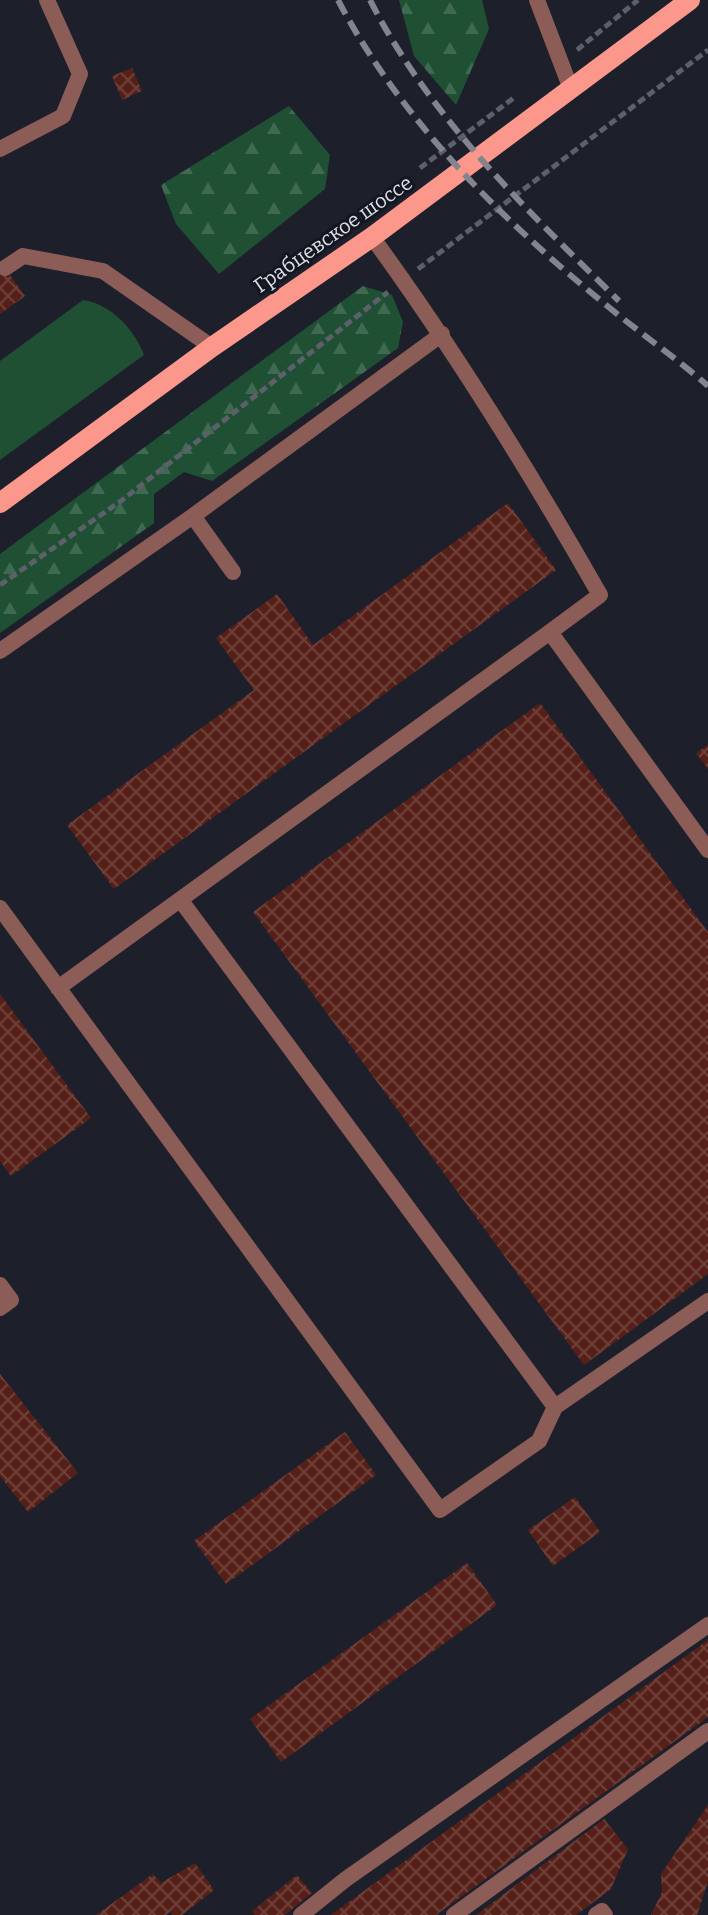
<svg xmlns="http://www.w3.org/2000/svg" width="708" height="1915" font-family="Bitter,serif">
	<style>
		.green { fill: #1f5034 }
		.forest { fill: url(#forest-firs) }
		.building { fill: url(#building-cross-hatch) }
		.lines { fill: none; stroke-linecap: round; stroke-linejoin: round }
		.path { stroke: #5d606a; stroke-width: 5; stroke-dasharray: 8 4; stroke-linecap: butt }
		.service { stroke: #8c5d56; stroke-width: 16 }
		.minor { stroke: #8c5d56; stroke-width: 16 }
		.primary { stroke: #fb988b; stroke-width: 20 }
		.rail { stroke: #82858e; stroke-width: 6; stroke-dasharray: 16 8; stroke-linecap: butt }
		.labels { text-anchor: middle; dominant-baseline: central; stroke-width: 6; stroke-linejoin: round; paint-order: stroke }
		.street-label { font-size: 20px; fill: #dee0e8; stroke: #141621 }
	</style>
	<defs>
		<pattern id="forest-firs" width="22" height="20" patternUnits="userSpaceOnUse" patternTransform="scale(2)"><rect width="22" height="20" fill="#1f5034"/><path d="M5 1l3.5 6h-7zM16 11l3.5 6h-7z" fill="#3f6951"/></pattern>
		<pattern id="building-cross-hatch" width="8" height="8" patternUnits="userSpaceOnUse" patternTransform="scale(2)"><rect width="8" height="8" fill="#562018"/><path d="M0 0l8 8M0 8l8-8" fill="none" stroke="#6e403a"/></pattern>
	</defs>
	<rect width="100%" height="100%" fill="#1d202b"/>
	<!-- green -->
	<path class="green" d="M83,300C111,304 134,329 144,355L0,460V361Z"/>
	<!-- forest -->
	<path class="forest" d="M399,0H482L489,29L456,105L414,56Z
		M289,106L330,155L325,189L219,274L176,224L161,185Z
		M363,286L392,295L403,322L398,348L212,481L184,472L154,494V523L0,633V554Z"/>
	<!-- building -->
	<path class="building" d="M132,68L142,91L122,100L112,76Z
		M0,261L25,296L0,314Z
		M508,503L556,570L114,889L67,825L254,690L216,638L277,594L313,645Z
		M540,703L708,932V1274L584,1365L253,912Z
		M708,745V769L696,753Z
		M0,994L91,1118L11,1176L0,1161Z
		M0,1374L78,1473L28,1512L0,1476Z
		M345,1432L376,1475L226,1584L194,1541Z
		M575,1497L600,1532L553,1566L528,1530Z
		M467,1563L497,1605L281,1762L250,1719Z
		M708,1640V1717L436,1915H331Z
		M708,1805V1881L697,1915H651L662,1892L661,1874Z
		M604,1819L628,1849L611,1889L576,1915H476Z
		M195,1863L214,1890L182,1915H172L171,1911L166,1915H96L153,1874L161,1883Z
		M297,1875L312,1893L285,1915H255L252,1911Z"/>
	<g class="lines">
		<!-- path -->
		<path class="path" d="M577,50L638,0
			M420,168L515,97
			M330,234L383,195
			M418,269L708,50
			M0,585L121,501L388,292"/>
		<!-- service -->
		<path class="service" d="M0,149L63,116L80,74L47,0
			M372,237C456,352 530,472 600,595L550,632
			M5,268L23,256L103,271L212,347
			M233,572L193,516L442,334
			M0,651L193,516
			M182,902L555,1407L708,1301
			M0,908L440,1510L539,1441L555,1407
			M58,988L550,632L708,850
			M0,1285L11,1300L0,1308
			M301,1915L346,1879L708,1625
			M454,1915L708,1731
			M596,1915L602,1911L605,1915"/>
		<!-- minor -->
		<path class="minor" d="M537,0L571,89"/>
		<!-- primary -->
		<path class="primary" d="M0,503L212,347L372,237L690,0"/>
		<!-- rail -->
		<path class="rail" d="M338,0C405,128 514,232 626,321C654,343 682,363 708,386
			M370,0C430,118 526,209 619,301"/>
	</g>
	<g class="labels">
		<!-- street labels -->
		<g class="street-label">
			<text transform="translate(333 234) rotate(-35)">Грабцевское шоссе</text>
		</g>
	</g>
</svg>
